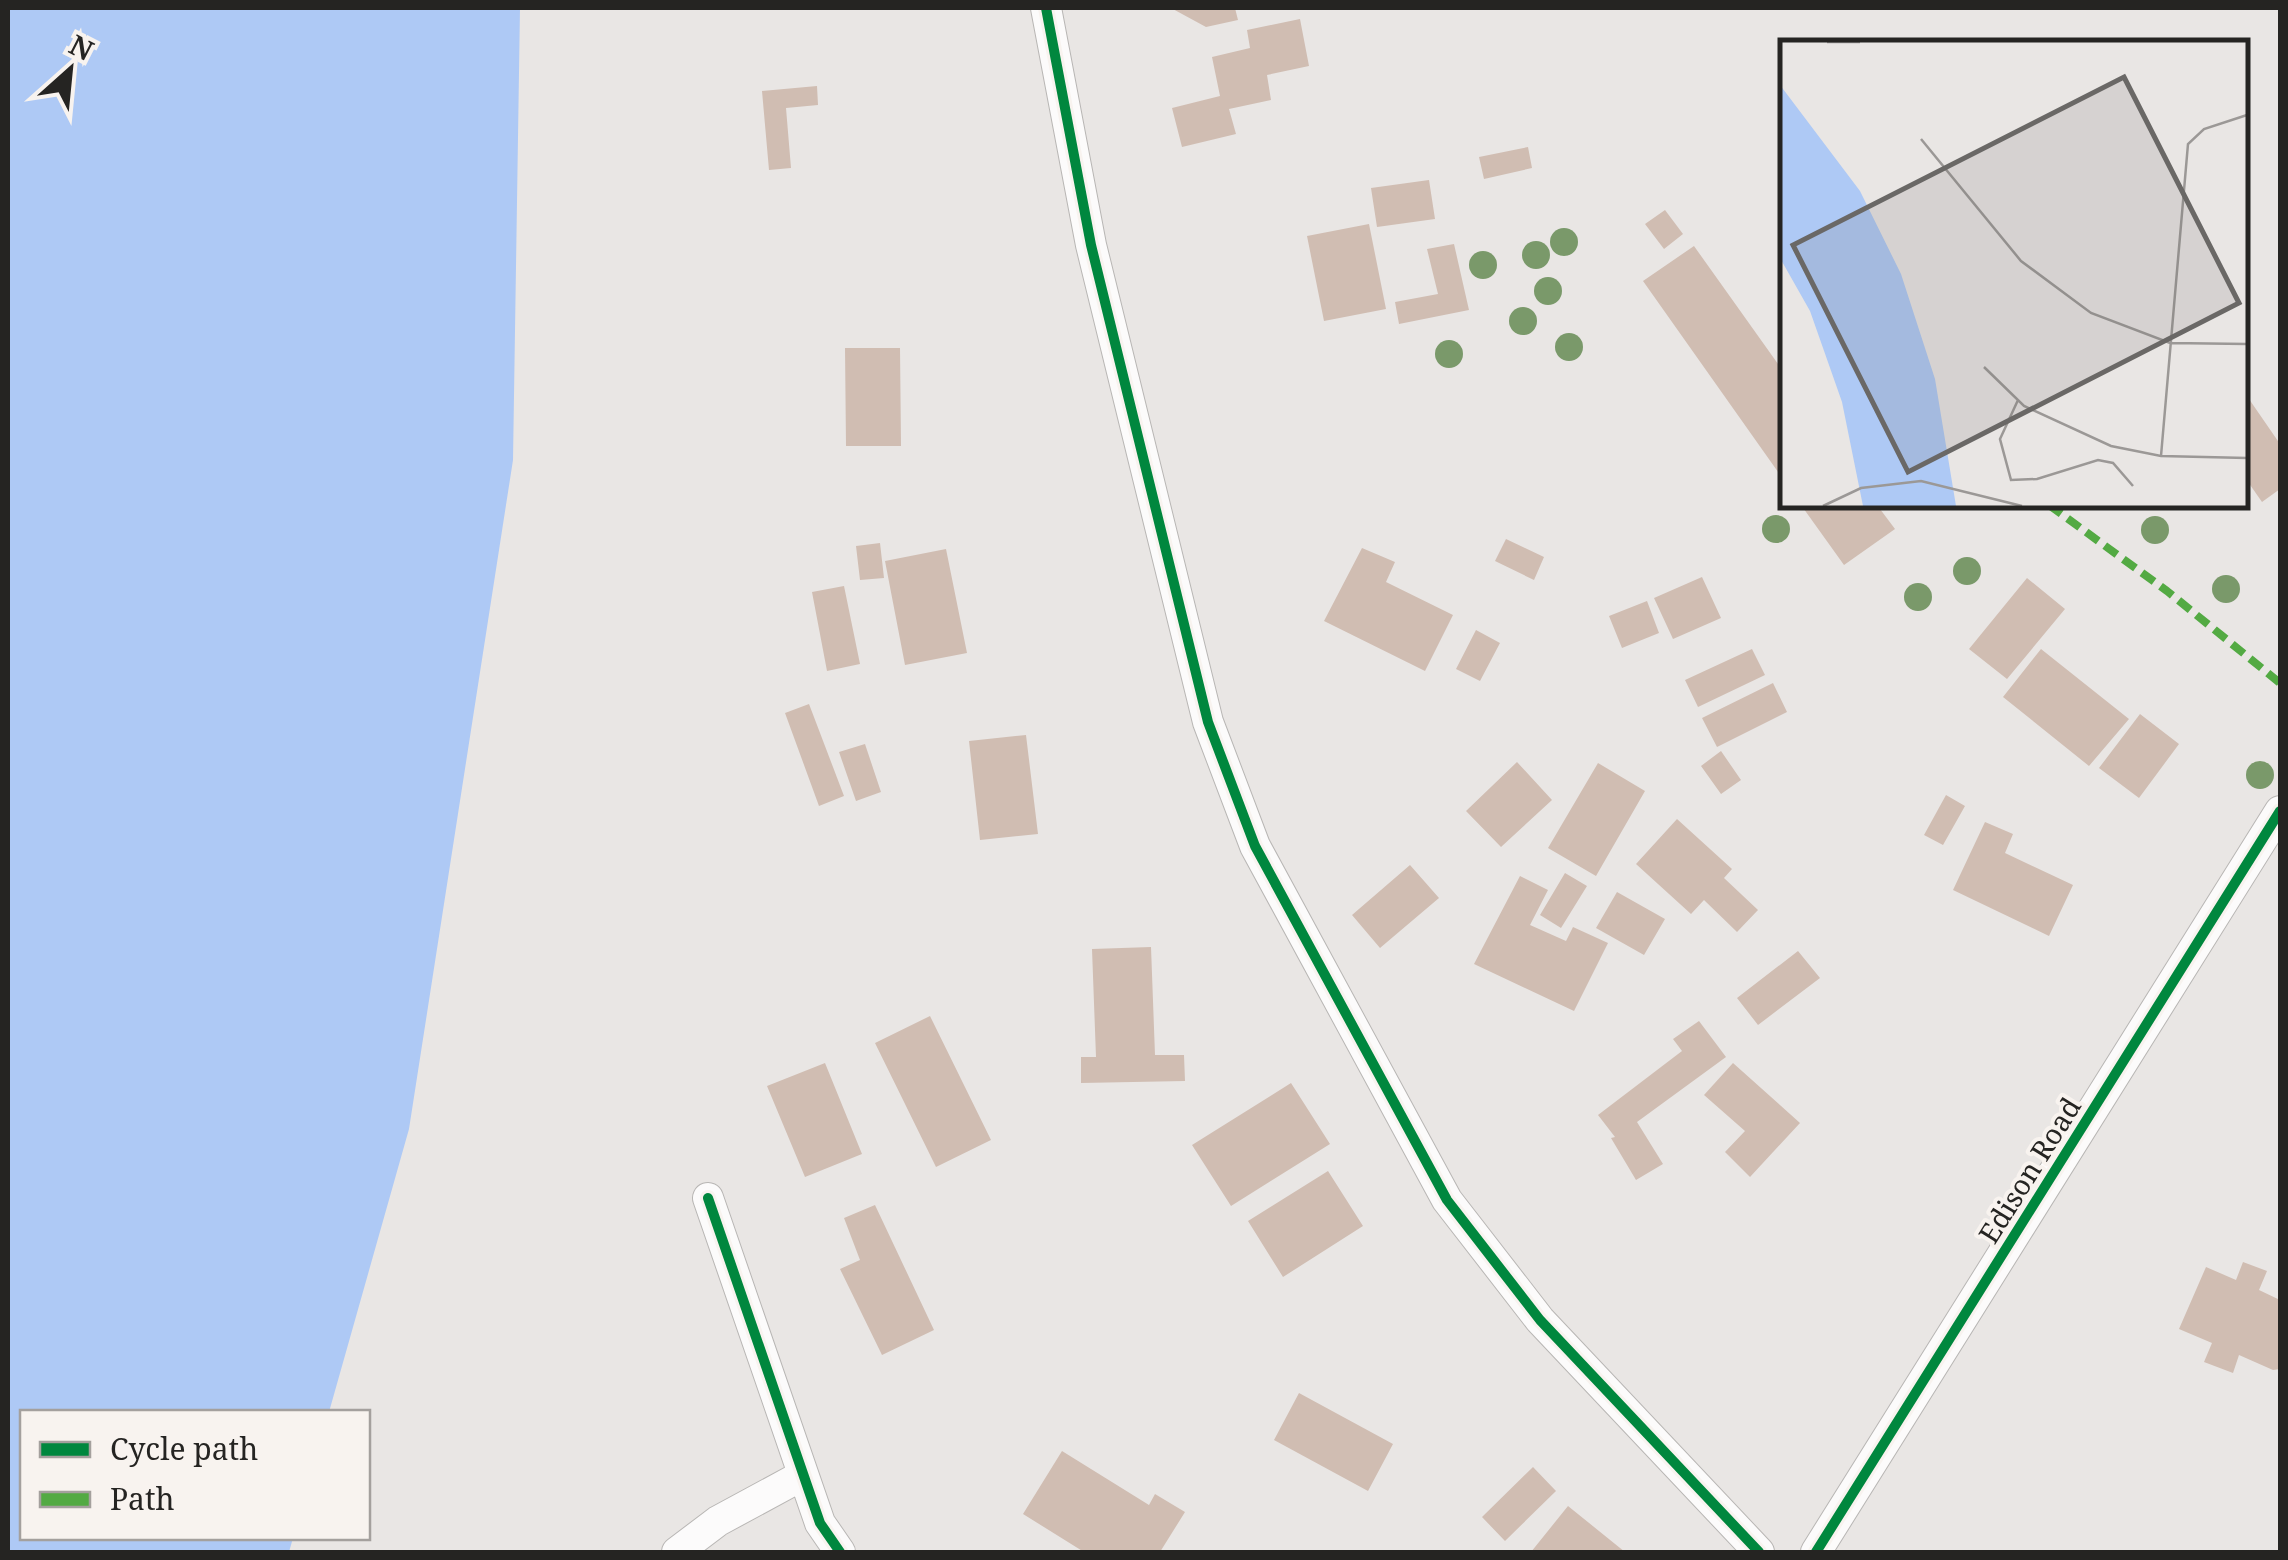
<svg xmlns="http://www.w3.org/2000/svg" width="2288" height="1560" font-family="'Noto Serif',serif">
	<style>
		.water { fill: #aec9f5 }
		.building { fill: #d0bdb2 }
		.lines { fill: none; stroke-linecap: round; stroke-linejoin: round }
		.street-casing { stroke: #b8b6b4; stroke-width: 32 }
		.street { stroke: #fcfbfb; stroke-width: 30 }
		.quiet { stroke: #53aa43; stroke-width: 8; stroke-dasharray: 15 8; stroke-linecap: butt }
		.cycleway-casing { stroke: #f8f3ef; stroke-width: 16 }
		.cycleway { stroke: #00873e; stroke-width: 10 }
		.tree { fill: #7a996a }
		.labels { text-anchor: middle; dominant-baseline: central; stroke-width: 8; stroke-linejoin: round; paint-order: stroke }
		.street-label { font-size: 28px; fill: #252422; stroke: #f8f3ef }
		.inset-road { fill: none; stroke: #9b9896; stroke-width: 2.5 }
		.view { fill: #6a6866; fill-opacity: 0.15; stroke: #6a6866; stroke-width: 5 }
		.inset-edge { fill: none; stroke: #252422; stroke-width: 5 }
	</style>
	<rect width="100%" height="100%" fill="#e9e6e4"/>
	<!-- water -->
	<path class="water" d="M8,8H520L513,460L409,1129L329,1412H22V1538H293L289,1552H8Z"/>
	<!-- building -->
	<path class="building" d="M1171,8H1235L1238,20L1206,27Z
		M1300,19L1309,66L1267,75L1271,100L1229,109L1236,134L1182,147L1172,108L1220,96L1212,57L1250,48L1247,30Z
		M817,86L818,105L786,108L791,168L769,170L762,91Z
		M1528,147L1532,168L1484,179L1479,157Z
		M1429,180L1435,219L1377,227L1371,188Z
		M1665,210L1683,234L1664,249L1645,224Z
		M1369,224L1386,309L1324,321L1307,236Z
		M1454,244L1469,310L1399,324L1395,302L1438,294L1427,249Z
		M1694,246L1783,371V479L1643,281Z
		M845,348H900L901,446H846Z
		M2249,399L2280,444V489L2262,502L2246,479V401Z
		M1801,505H1877L1895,529L1844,565Z
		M1506,539L1544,557L1534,580L1495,561Z
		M880,543L884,578L860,580L856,546Z
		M1362,548L1395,562L1386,582L1453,615L1425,671L1324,621Z
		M946,549L967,653L905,665L885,561Z
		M1702,577L1721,618L1673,639L1654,598Z
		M2027,578L2065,609L2007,679L1969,649Z
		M844,586L860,664L827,671L812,592Z
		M1647,601L1659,633L1622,648L1609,616Z
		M1476,630L1500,643L1480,681L1456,669Z
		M1752,649L1765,675L1698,707L1685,680Z
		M2041,649L2129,719L2089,766L2003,697Z
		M1773,683L1787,712L1717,747L1702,718Z
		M809,704L844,796L819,806L785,713Z
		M2140,714L2179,744L2139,798L2099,768Z
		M1026,735L1038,834L980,840L969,741Z
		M865,744L881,792L856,801L839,752Z
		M1721,751L1741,780L1721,794L1701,766Z
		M1517,762L1552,800L1501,847L1466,811Z
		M1598,763L1645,791L1596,876L1548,848Z
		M1946,795L1965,806L1943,845L1924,835Z
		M1677,819L1732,869L1724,878L1758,910L1737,932L1704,900L1691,914L1636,864Z
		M1985,822L2013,834L2005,853L2073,885L2049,936L1953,890Z
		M1410,865L1439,898L1380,948L1352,915Z
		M1565,873L1587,886L1561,928L1540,915Z
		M1520,876L1548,890L1530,925L1566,941L1573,927L1608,943L1574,1011L1474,964Z
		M1617,892L1665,919L1644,955L1596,928Z
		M1151,947L1155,1055H1184L1185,1081L1081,1083V1057H1096L1092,949Z
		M1798,951L1820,978L1758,1025L1737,998Z
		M930,1016L991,1140L936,1167L875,1043Z
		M1699,1021L1726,1057L1637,1122L1663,1164L1636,1180L1611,1138L1615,1137L1598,1115L1682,1051L1673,1039Z
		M825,1063L862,1154L805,1177L767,1086Z
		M1733,1063L1800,1123L1750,1177L1725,1152L1745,1131L1704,1095Z
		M1291,1083L1330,1144L1231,1206L1192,1145Z
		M1328,1171L1363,1226L1283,1277L1248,1221Z
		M875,1205L934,1330L882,1355L840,1269L860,1260L844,1218Z
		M2243,1262L2267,1271L2259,1290L2280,1300V1369L2273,1370L2239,1355L2233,1373L2204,1362L2212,1343L2179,1329L2206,1267L2236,1280Z
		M1299,1393L1393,1444L1368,1491L1274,1440Z
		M1062,1451L1149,1505L1155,1494L1185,1512L1160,1552H1084L1023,1514Z
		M1533,1467L1556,1491L1505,1541L1482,1517Z
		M1568,1506L1625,1552H1531Z"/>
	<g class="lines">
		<defs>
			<path id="street" d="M1046,8L1091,245L1208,722L1255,846L1447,1200L1540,1320L1759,1552
				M708,1198L820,1523L840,1552
				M677,1552L718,1521L803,1475
				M1816,1552L2280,811"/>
		</defs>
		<!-- street casing -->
		<use href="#street" class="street-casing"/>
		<!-- street -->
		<use href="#street" class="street"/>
		<!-- quiet -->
		<path class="quiet" d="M2049,505L2167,591L2280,683"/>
		<defs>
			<path id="cycleway" d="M1046,8L1091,245L1208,722L1255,846L1447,1200L1540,1320L1759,1552
				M708,1198L820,1523L840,1552
				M1816,1552L2280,811"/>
		</defs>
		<!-- cycleway casing -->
		<use href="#cycleway" class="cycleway-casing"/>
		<!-- cycleway -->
		<use href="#cycleway" class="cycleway"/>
	</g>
	<!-- trees -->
	<g class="tree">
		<circle cx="1564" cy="242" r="14"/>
		<circle cx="1536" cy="255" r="14"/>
		<circle cx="1483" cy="265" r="14"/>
		<circle cx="1548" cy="291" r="14"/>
		<circle cx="1523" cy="321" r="14"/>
		<circle cx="1569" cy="347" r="14"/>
		<circle cx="1449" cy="354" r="14"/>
		<circle cx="1776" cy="529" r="14"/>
		<circle cx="2155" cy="530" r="14"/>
		<circle cx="1967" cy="571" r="14"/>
		<circle cx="2226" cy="589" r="14"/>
		<circle cx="1918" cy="597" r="14"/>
		<circle cx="2260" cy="775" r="14"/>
	</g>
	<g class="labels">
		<!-- street labels -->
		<g class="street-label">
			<text transform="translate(2029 1170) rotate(-58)">Edison Road</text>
		</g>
	</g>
	<!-- overview -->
	<g transform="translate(1780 40)">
		<rect width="468" height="468" fill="#e9e6e4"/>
		<path d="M0,45L80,151L121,234L155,339L176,466H83L62,362L30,271L0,218Z" fill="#aec9f5"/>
		<path class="inset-road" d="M47,2H80M141,99L241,221L311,273L390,303L467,304M204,327L244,366L331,406L381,416L467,418M238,360L220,399L231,440L257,439L318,420L333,423L353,446M381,416L408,104L424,89L467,75M43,466L81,448L141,441L242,466"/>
		<path class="view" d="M344,37L459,263L128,432L13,205Z"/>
		<rect width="468" height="468" class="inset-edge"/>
	</g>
	<!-- border -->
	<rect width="2288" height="1560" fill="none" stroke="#252422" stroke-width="20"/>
	<!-- legend -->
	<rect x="20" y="1410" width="350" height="130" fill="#f8f3ef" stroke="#a4a09d" stroke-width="2.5"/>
	<rect x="40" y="1442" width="50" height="15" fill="#00873e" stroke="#a4a09d" stroke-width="2.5"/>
	<text x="110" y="1460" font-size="30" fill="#252422">Cycle path</text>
	<rect x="40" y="1492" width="50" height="15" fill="#53aa43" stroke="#a4a09d" stroke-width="2.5"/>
	<text x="110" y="1510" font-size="30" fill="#252422">Path</text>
	<!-- north arrow -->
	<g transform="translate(70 70) rotate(27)" stroke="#f8f3ef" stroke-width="8" paint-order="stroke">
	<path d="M0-8L18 38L0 25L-18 38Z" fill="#252422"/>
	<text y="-15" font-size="28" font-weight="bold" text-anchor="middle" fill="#252422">N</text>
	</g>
</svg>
